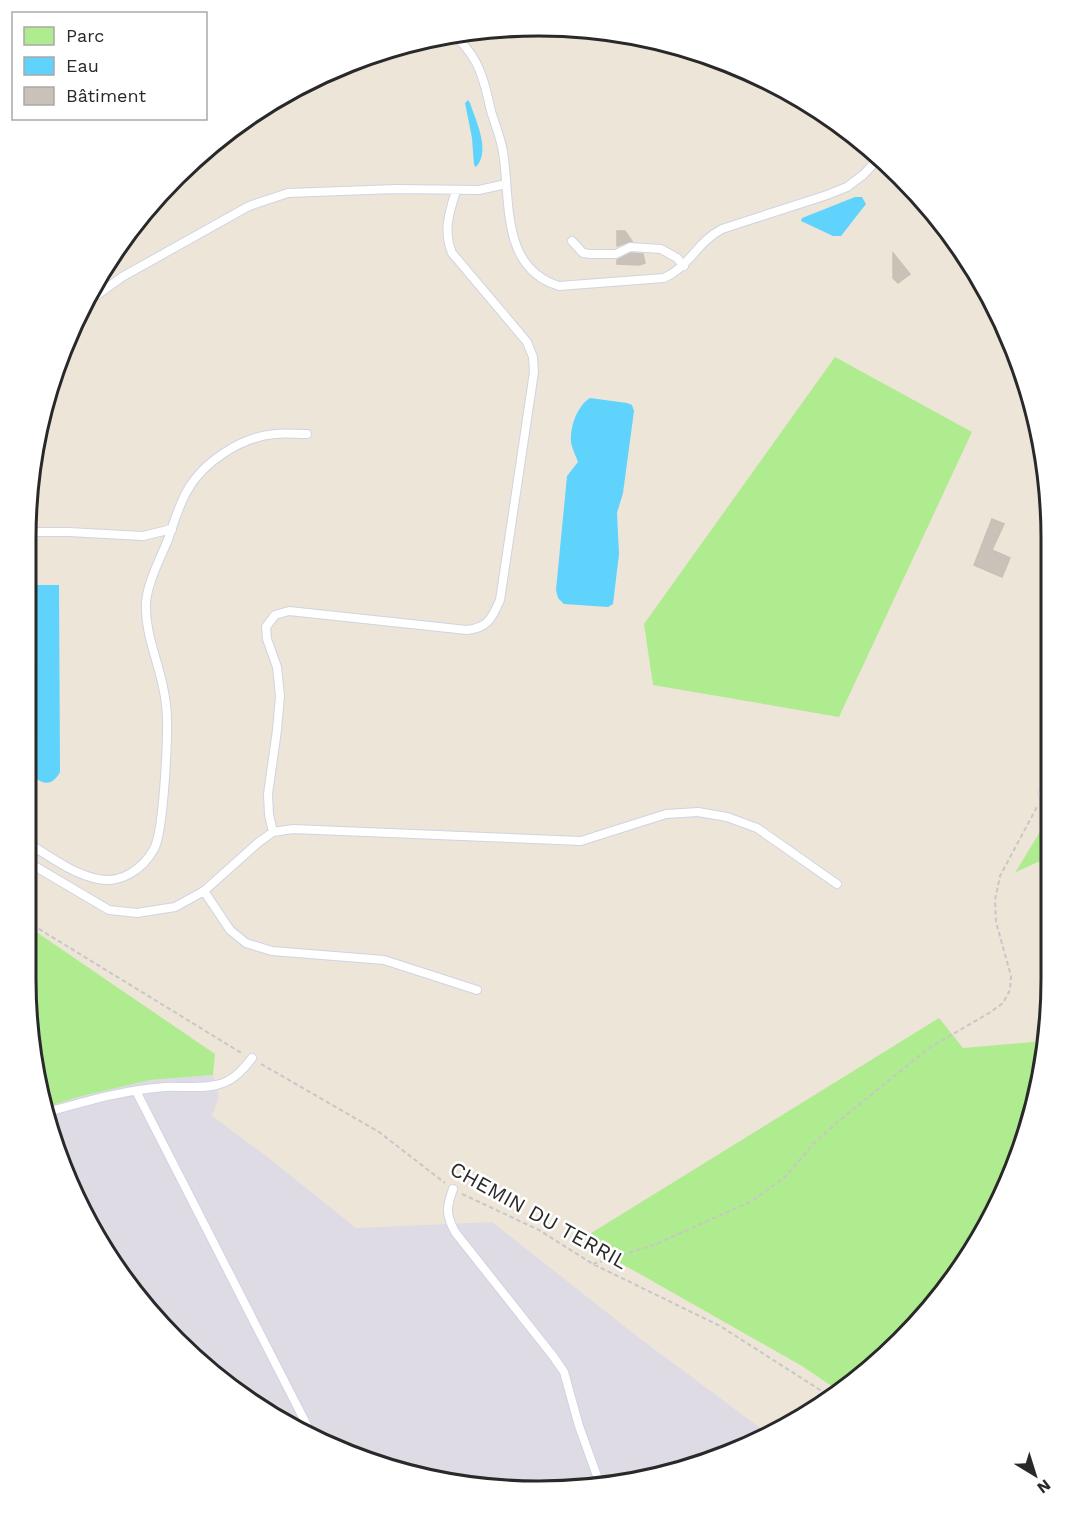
<svg xmlns="http://www.w3.org/2000/svg" width="1077" height="1517" font-family="'Work Sans',sans-serif">
	<style>
		.industrial { fill: #dedbe5 }
		.green { fill: #afeb8f }
		.water { fill: #60d3fc }
		.building { fill: #c9c2b9; stroke: #c9c1b3; stroke-width: 1.5 }
		.lines { fill: none; stroke-linecap: round; stroke-linejoin: round }
		.lane-casing { stroke: #cfd3e4; stroke-width: 10 }
		.path { stroke: #c7c7c7; stroke-width: 2; stroke-dasharray: 4.5 3; stroke-linecap: butt }
		.lane { stroke: #fff; stroke-width: 8 }
		.labels { text-anchor: middle; dominant-baseline: central; stroke-width: 5; stroke-linejoin: round; paint-order: stroke }
		.street-label { font-size: 21px; fill: #292929; stroke: #fff }
		.rim { fill: none; stroke: #292929; stroke-width: 3 }
	</style>
	<rect width="100%" height="100%" fill="#eee5d9"/>
	<!-- industrial -->
	<path class="industrial" d="M213,1075L219,1096L212,1116L265,1155L356,1228L492,1222L638,1337L767,1433L735,1452L606,1487H471L312,1439L201,1364L112,1263L43,1112V1108L82,1096L150,1080Z"/>
	<!-- green -->
	<path class="green" d="M835,357L972,432L839,717L653,685L644,624Z
		M1049,817V857L1014,873H1015Z
		M26,925L215,1054L213,1075L150,1080L82,1096L43,1108L26,979Z
		M939,1018L963,1048L1046,1041L1034,1111L998,1206L945,1291L876,1364L836,1389L802,1366L580,1240Z"/>
	<!-- water -->
	<path class="water" d="M468,100L470,103C476,121 491,151 476,167L474,165L472,138L465,103Z
		M855,197H862L866,204L841,236H833L801,221L802,218Z
		M590,398L627,403L632,405L634,411L623,493L617,513L619,554L613,604L608,607L564,604L558,598L556,590L567,476L578,462C576,456 572,449 571,442C570,427 577,406 590,398Z
		M26,585H59L60,772C50,791 38,781 26,771Z"/>
	<!-- building -->
	<path class="building" d="M617,231H625L632,241L617,246Z
		M631,253L643,254L645,263L639,265L617,264V260Z
		M893,253L910,274L898,283L893,278Z
		M992,519L1004,524L992,550L1010,558L1002,577L974,565Z"/>
	<g class="lines">
		<defs>
			<path id="lane" d="M454,34C461,42 469,50 474,59C483,74 487,94 491,111C495,125 501,138 503,152C511,200 500,268 559,286L664,278C690,266 697,242 722,229L827,195L847,187L863,175L879,158
				M341,67C350,70 358,64 363,57
				M572,241L583,253L591,254H616L630,247L661,249L677,258L684,266
				M86,303L122,277L249,206L288,193L396,189L479,190L506,184
				M26,532H68L143,536L172,529
				M1043,794L1049,785
				M273,832L269,815L268,794L277,730L280,696L277,667L267,639L266,627L275,615L289,611L467,630C488,628 492,618 500,600L534,372L533,357L527,342L452,253C443,231 449,213 456,191
				M26,842C48,855 72,874 98,879C121,884 143,869 154,849C164,831 169,728 166,705C163,670 144,637 146,602C148,582 159,561 167,542C173,526 178,507 187,491C203,462 241,437 275,434C285,433 296,434 307,434
				M26,861L109,910L137,913L175,907L204,891L259,842L273,832L293,829L581,841L666,814L698,812L727,817L757,828L837,884
				M204,891L230,930L246,943L272,951L384,960L477,990
				M136,1091L314,1439
				M44,1113C84,1102 123,1090 165,1087C182,1086 200,1089 216,1085C232,1082 242,1071 252,1058
				M453,1189C446,1208 446,1215 455,1232L553,1356L564,1372L579,1426L601,1487"/>
		</defs>
		<!-- lane casing -->
		<use href="#lane" class="lane-casing"/>
		<!-- path -->
		<path class="path" d="M26,921L243,1054
			M261,1064L379,1132L445,1183
			M462,1194L539,1230L593,1264L720,1326L828,1395
			M593,1264L654,1245L752,1201L785,1177L814,1143L840,1120L929,1048L989,1013L1003,1003L1010,990L1011,976L996,922L995,900L1000,876L1038,805"/>
		<!-- lane -->
		<use href="#lane" class="lane"/>
	</g>
	<g class="labels">
		<!-- street labels -->
		<g class="street-label">
			<text transform="translate(539 1215) rotate(29)">CHEMIN DU TERRIL</text>
		</g>
	</g>
	<!-- crop -->
	<path d="M0 0H1077V1517H0ZM538 36H539A502 502 0 0 1 1041 538V979A502 502 0 0 1 539 1481H538A502 502 0 0 1 36 979V538A502 502 0 0 1 538 36Z" fill="#fff" fill-rule="evenodd"/>
	<path class="rim" d="M538 36H539A502 502 0 0 1 1041 538V979A502 502 0 0 1 539 1481H538A502 502 0 0 1 36 979V538A502 502 0 0 1 538 36Z"/>
	<!-- legend -->
	<rect x="12" y="12" width="195" height="108" fill="#ffffff" stroke="#a9a9a9" stroke-width="1.5"/>
	<rect x="24" y="27" width="30" height="18" fill="#afeb8f" stroke="#a9a9a9" stroke-width="1.5"/>
	<text x="66" y="42" font-size="18" fill="#292929">Parc</text>
	<rect x="24" y="57" width="30" height="18" fill="#60d3fc" stroke="#a9a9a9" stroke-width="1.5"/>
	<text x="66" y="72" font-size="18" fill="#292929">Eau</text>
	<rect x="24" y="87" width="30" height="18" fill="#c9c2b9" stroke="#a9a9a9" stroke-width="1.5"/>
	<text x="66" y="102" font-size="18" fill="#292929">Bâtiment</text>
	<!-- north arrow -->
	<g transform="translate(1035 1475) rotate(142)" stroke="#ffffff" stroke-width="4.5" paint-order="stroke">
	<path d="M0-4.5L10 22L0 15L-10 22Z" fill="#292929"/>
	<text y="-9" font-size="16" font-weight="bold" text-anchor="middle" fill="#292929">N</text>
	</g>
</svg>
